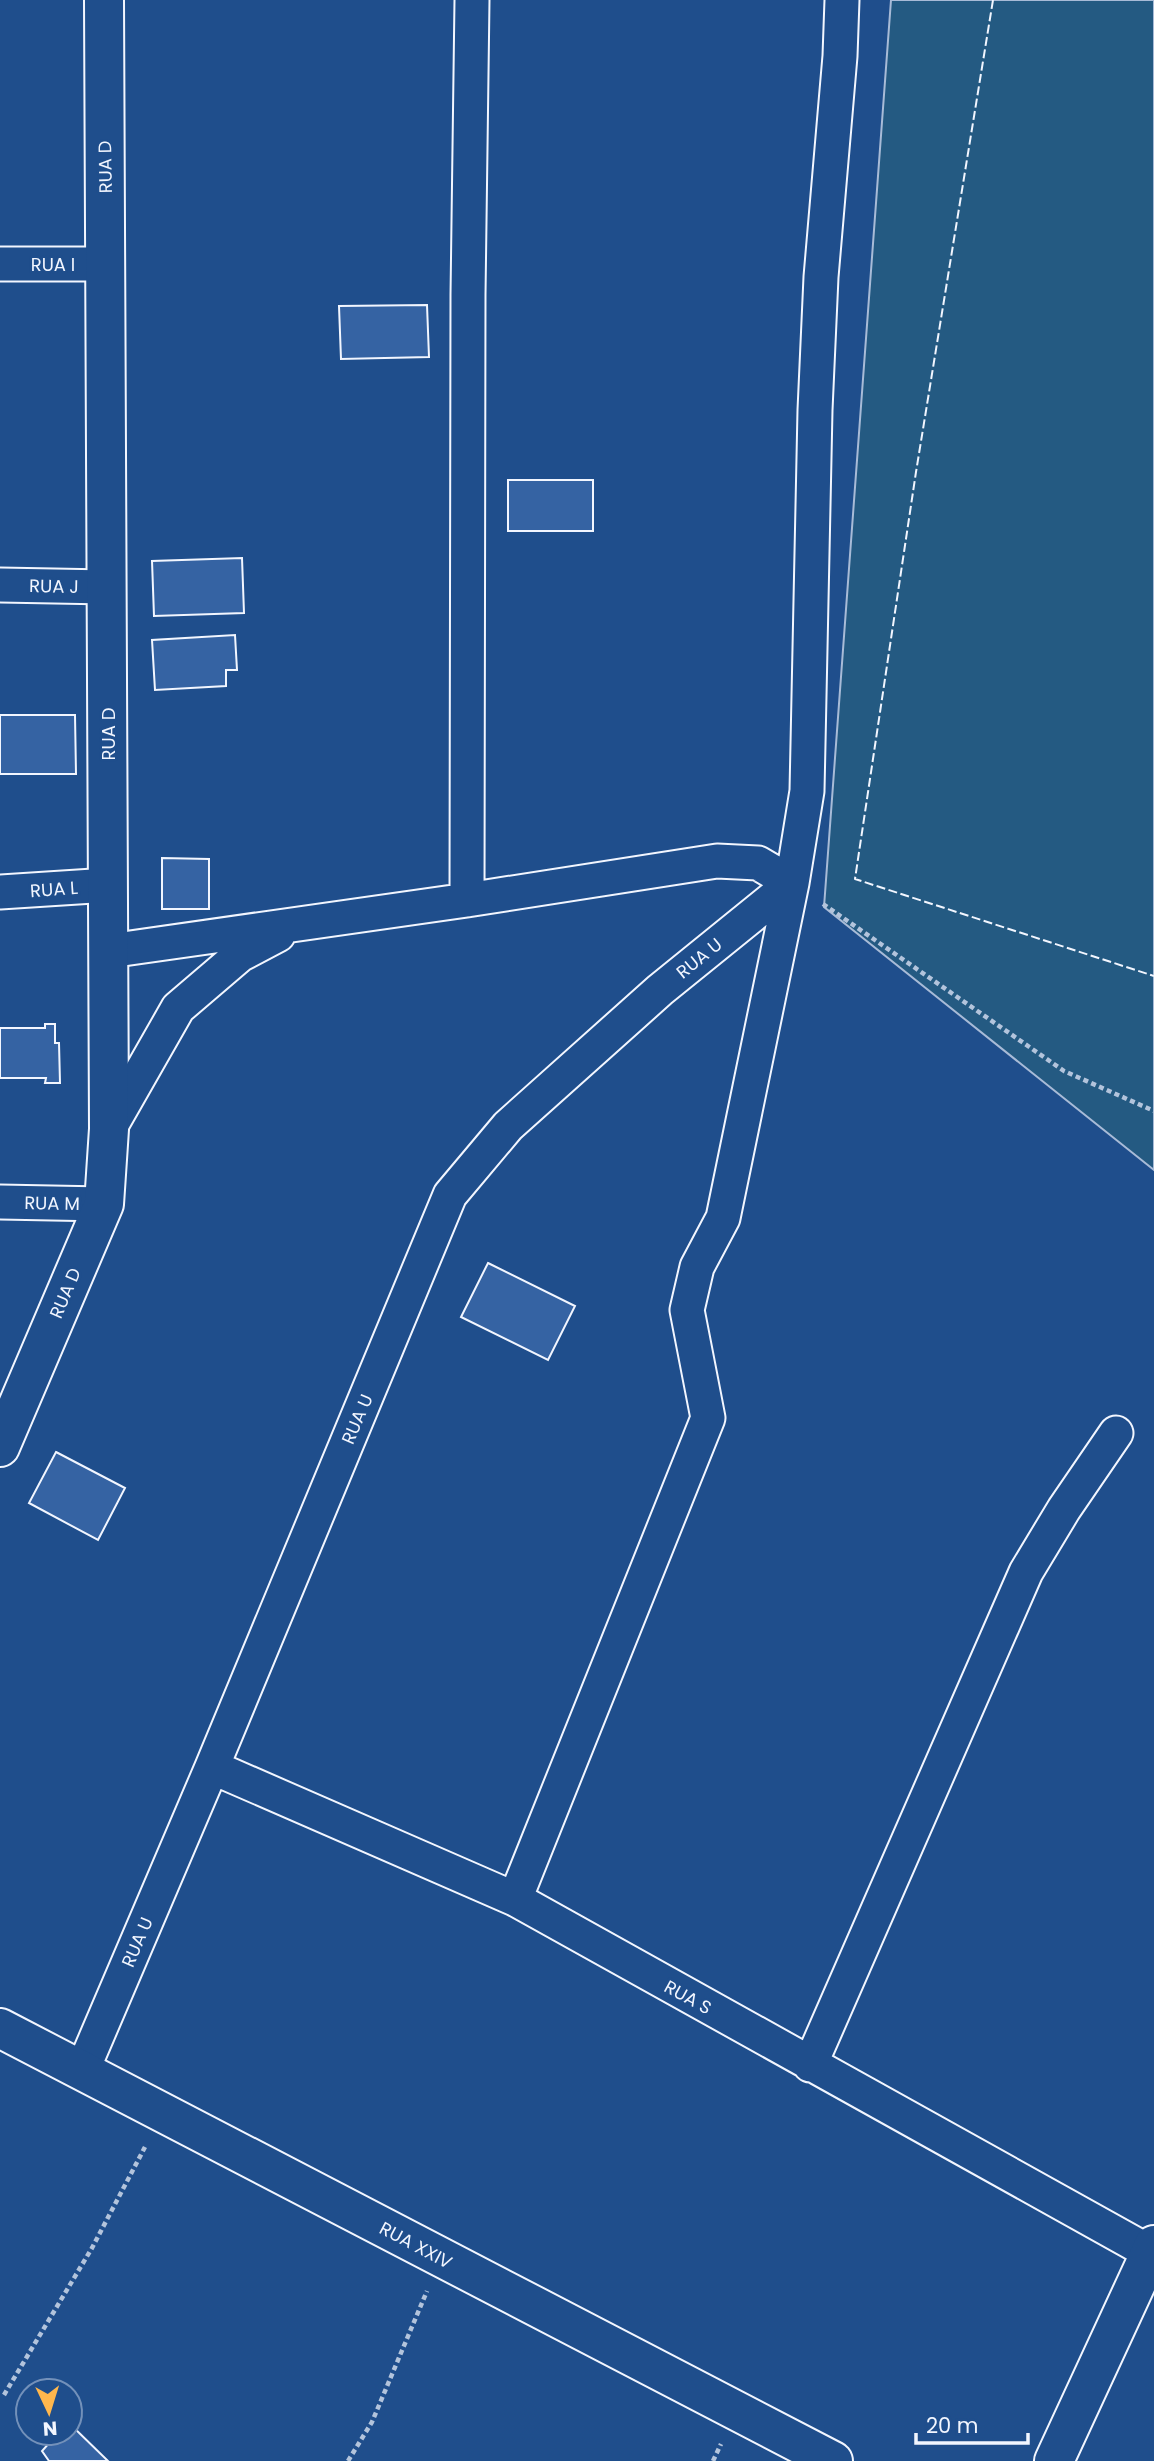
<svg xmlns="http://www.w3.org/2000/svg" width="1154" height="2461" font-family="Poppins,sans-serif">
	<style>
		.green { fill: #245a82; stroke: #a8bbd7; stroke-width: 2 }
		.building { fill: #3563a3; stroke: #f2f6ff; stroke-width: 2 }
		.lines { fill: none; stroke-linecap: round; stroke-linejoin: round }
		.minor-casing { stroke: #f2f6ff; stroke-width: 37 }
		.tertiary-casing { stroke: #f2f6ff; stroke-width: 42 }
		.path { stroke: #b3c4dc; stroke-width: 4.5; stroke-dasharray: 5 3.5; stroke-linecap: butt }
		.minor { stroke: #1f4e8c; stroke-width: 33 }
		.tertiary { stroke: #1f4e8c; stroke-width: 38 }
		.fence { stroke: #f2f6ff; stroke-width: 2; stroke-dasharray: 9 3.5; stroke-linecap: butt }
		.labels { text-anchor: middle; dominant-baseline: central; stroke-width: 5; stroke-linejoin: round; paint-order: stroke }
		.street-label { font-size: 18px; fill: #f2f6ff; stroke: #1f4e8c }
	</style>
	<rect width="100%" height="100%" fill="#1f4e8c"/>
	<!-- green -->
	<path class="green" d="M891,0H1154V1170L824,907Z"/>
	<!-- building -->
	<path class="building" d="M427,305L429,357L341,359L339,306Z
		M508,480H593V531H508Z
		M242,558L244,613L154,616L152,561Z
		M235,635L237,670H226V686L155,690L152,640Z
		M0,715H75L76,774H0Z
		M162,858L209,859V909H162Z
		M45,1024H55V1043H59L60,1083H45L46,1078H0V1028H45Z
		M488,1263L575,1306L548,1360L461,1317Z
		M56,1452L125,1488L98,1540L29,1503Z
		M70,2424L108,2461H49L42,2451L58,2433H70Z"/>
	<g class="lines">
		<defs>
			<path id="minor" d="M0,264H106
				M0,585L108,587
				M0,892L109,885
				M467,900L468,295L472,0
				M109,951L467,900L717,861L758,863L792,883
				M109,1129L178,1008L240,955L278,935
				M0,1202L104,1204
				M212,1767L515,1899L1151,2253
				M515,1899L708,1418L687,1310L697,1267L723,1218L792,883L807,791L815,410L821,277L840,56L842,0
				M810,2065L1026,1572L1064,1509L1116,1433
				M82,2071L212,1767L450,1195L508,1126L660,990L792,883"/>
			<path id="tertiary" d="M0,1447L104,1204L109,1129L104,0
				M0,2028L833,2461
				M1054,2461L1154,2245"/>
		</defs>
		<!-- minor casing -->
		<use href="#minor" class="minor-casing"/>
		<!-- tertiary casing -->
		<use href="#tertiary" class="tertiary-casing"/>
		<!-- path -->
		<path class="path" d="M823,904L1064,1071L1154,1111
			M4,2395L92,2248L145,2147
			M348,2461L372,2422L427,2291
			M713,2461L721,2444"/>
		<!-- minor -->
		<use href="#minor" class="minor"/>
		<!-- tertiary -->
		<use href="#tertiary" class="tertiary"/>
		<!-- fence -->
		<path class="fence" d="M993,0L916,472L855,879L1154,976"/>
	</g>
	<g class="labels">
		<!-- street labels -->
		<g class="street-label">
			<text transform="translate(105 167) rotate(-91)">RUA D</text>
			<text x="53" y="264">RUA I</text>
			<text transform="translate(54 586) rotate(1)">RUA J</text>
			<text transform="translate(108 734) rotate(-90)">RUA D</text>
			<text transform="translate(54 889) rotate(-4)">RUA L</text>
			<text transform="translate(699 958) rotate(-39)">RUA U</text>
			<text transform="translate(52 1203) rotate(1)">RUA M</text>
			<text transform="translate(65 1293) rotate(-67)">RUA D</text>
			<text transform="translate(357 1419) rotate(-67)">RUA U</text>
			<text transform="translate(137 1942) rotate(-67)">RUA U</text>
			<text transform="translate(688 1997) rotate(29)">RUA S</text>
			<text transform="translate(416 2245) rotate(28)">RUA XXIV</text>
		</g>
	</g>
	<!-- north arrow -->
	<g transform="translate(49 2412) rotate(176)"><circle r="33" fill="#1f4e8c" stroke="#7391ba" stroke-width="2"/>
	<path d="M0-5L12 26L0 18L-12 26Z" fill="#ffb74d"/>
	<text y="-10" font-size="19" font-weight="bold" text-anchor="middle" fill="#f2f6ff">N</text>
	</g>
	<!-- scale -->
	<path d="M916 2433v10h112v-10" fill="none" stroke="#f2f6ff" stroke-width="3.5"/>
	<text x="926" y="2433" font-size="21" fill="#f2f6ff" stroke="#1f4e8c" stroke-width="5" paint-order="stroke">20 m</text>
</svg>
